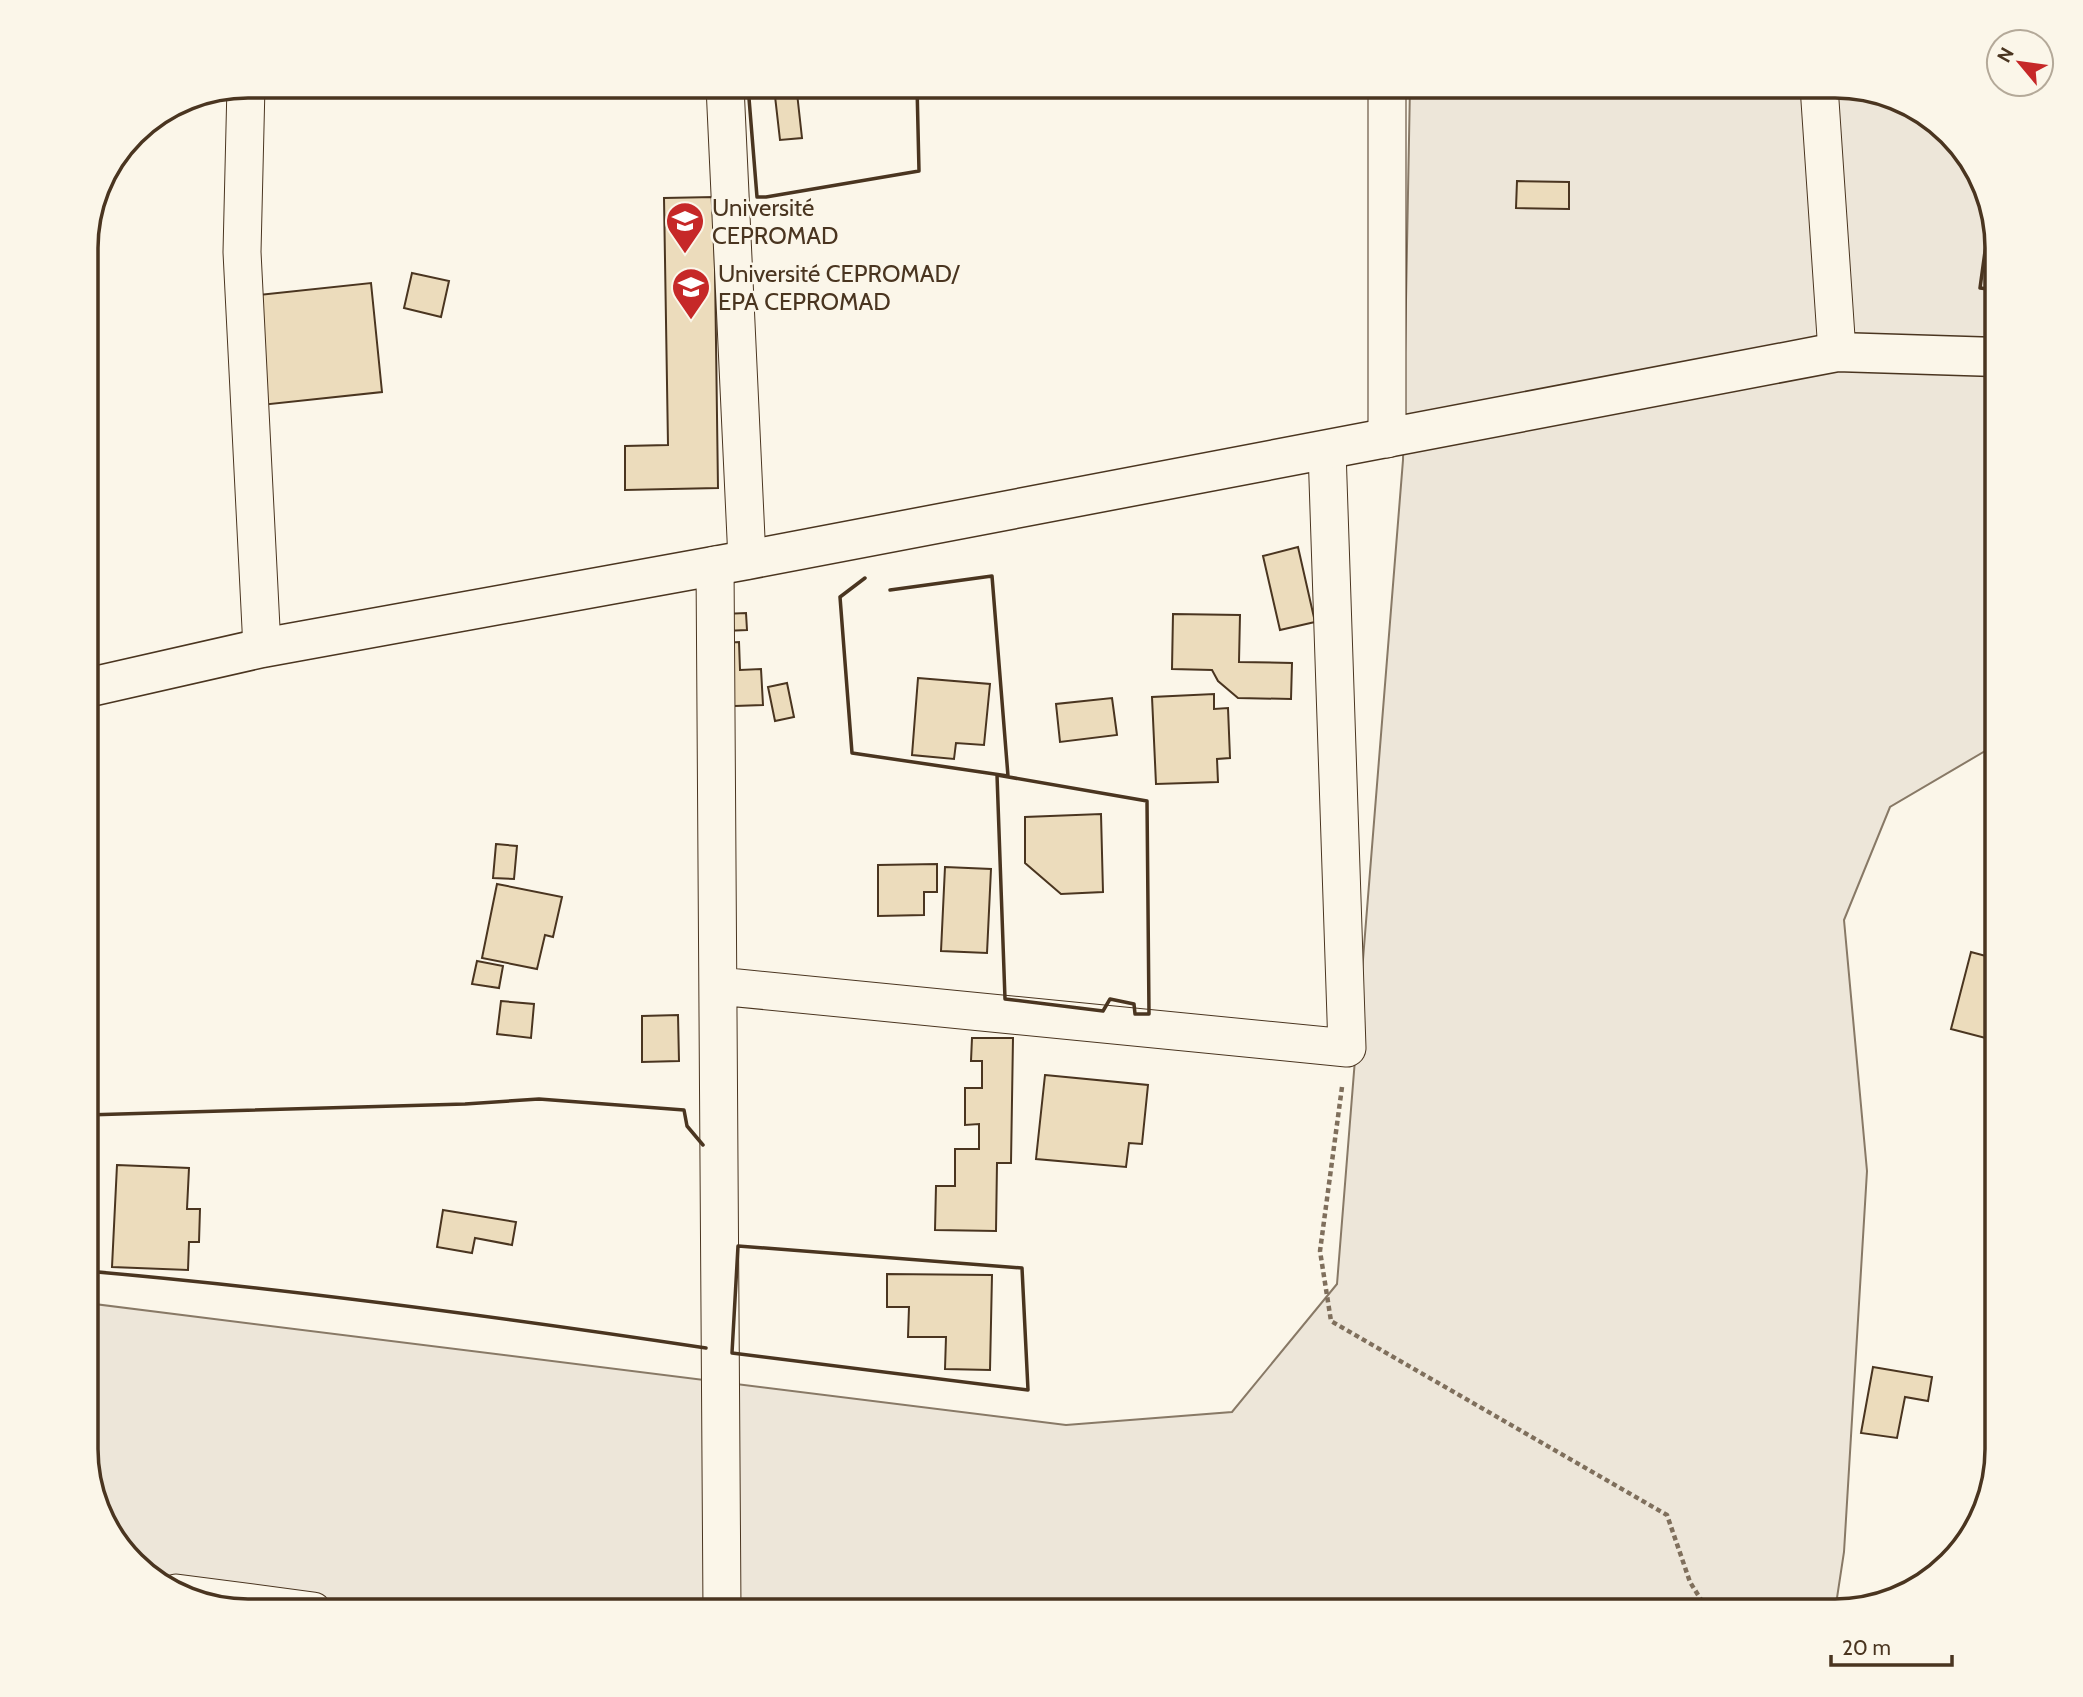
<svg xmlns="http://www.w3.org/2000/svg" width="2083" height="1697" font-family="Cabin,sans-serif">
	<style>
		.green { fill: #ede6d9; stroke: #887966; stroke-width: 2 }
		.lines { fill: none; stroke-linecap: round; stroke-linejoin: round }
		.stream { stroke: #dcd4c6; stroke-width: 12 }
		.building { fill: #ecdcbc; stroke: #4a3520; stroke-width: 2 }
		.minor-casing { stroke: #4a3520; stroke-width: 39 }
		.tertiary-casing { stroke: #4a3520; stroke-width: 41 }
		.path { stroke: #7f6f5c; stroke-width: 4.5; stroke-dasharray: 5 3.5; stroke-linecap: butt }
		.minor { stroke: #fbf6e9; stroke-width: 37 }
		.tertiary { stroke: #fbf6e9; stroke-width: 38 }
		.wall { stroke: #4a3520; stroke-width: 3.5 }
		.labels { text-anchor: middle; dominant-baseline: central; stroke-width: 5; stroke-linejoin: round; paint-order: stroke }
		.poi-label { font-size: 24px; fill: #4a3520; stroke: #fbf6e9; text-anchor: start }
		.rim { fill: none; stroke: #4a3520; stroke-width: 3.5 }
	</style>
	<rect width="100%" height="100%" fill="#fbf6e9"/>
	<!-- green -->
	<path class="green" d="M1410,86H1835L1897,98L1942,126L1981,177L1997,248V744L1890,807L1844,920L1867,1171L1844,1552L1835,1611H248C228,1607 203,1606 185,1598C65,1545 86,1411 86,1303L1066,1425L1232,1412L1337,1284L1403,460Z"/>
	<g class="lines">
		<!-- stream -->
		<path class="stream" d="M1977,1523L1997,1437"/>
	</g>
	<!-- building -->
	<path class="building" d="M377,86H455L456,90L378,98Z
		M797,93L802,138L780,140L775,96Z
		M1517,181L1569,182V209L1516,208Z
		M714,197L718,488L625,490V446L668,445L664,198Z
		M412,273L449,281L441,317L404,308Z
		M371,283L382,392L261,405L250,296Z
		M1298,547L1315,622L1280,630L1263,556Z
		M746,613L747,630L724,631L723,614Z
		M1173,614L1240,615L1239,662L1292,663L1291,699L1238,698L1218,681L1212,670L1172,669Z
		M739,642L740,670L761,669L763,705L706,707L703,644Z
		M918,678L990,684L984,745L956,743L954,759L912,755Z
		M787,683L794,717L775,721L768,687Z
		M1214,694V709L1228,708L1230,758L1217,759L1218,782L1156,784L1152,697Z
		M1112,698L1117,735L1060,742L1056,704Z
		M1101,814L1103,892L1061,894L1025,863V817Z
		M496,844L517,846L514,879L493,878Z
		M937,864V892H924V915L878,916V865Z
		M945,867L991,869L987,953L941,951Z
		M497,884L562,897L553,937L545,935L537,969L482,958Z
		M1971,952L1997,959V1041L1951,1029Z
		M477,961L503,966L499,988L472,984Z
		M501,1001L534,1004L531,1038L497,1034Z
		M678,1015L679,1061L642,1062V1016Z
		M972,1038H1013L1011,1163H997L996,1231L935,1230L936,1186H955V1149H979V1124L965,1125V1088H982V1061H971Z
		M1045,1075L1148,1085L1142,1144L1129,1143L1126,1167L1036,1159Z
		M117,1165L189,1168L187,1209H200L199,1242H189L188,1270L112,1267Z
		M443,1210L516,1222L512,1245L475,1238L472,1253L437,1247Z
		M887,1274L992,1275L990,1370L945,1369L946,1337H908L909,1307H887Z
		M1873,1367L1932,1377L1928,1401L1905,1397L1897,1438L1861,1433Z"/>
	<g class="lines">
		<defs>
			<path id="minor" d="M246,86L242,252L262,648
				M725,86L747,560
				M1387,86V439
				M1819,86L1837,352
				M715,565L722,1611
				M718,986L1347,1048L1327,450
				M176,1593L313,1611"/>
			<path id="tertiary" d="M86,688L262,648L747,560L1837,352L1997,357"/>
		</defs>
		<!-- minor casing -->
		<use href="#minor" class="minor-casing"/>
		<!-- tertiary casing -->
		<use href="#tertiary" class="tertiary-casing"/>
		<!-- path -->
		<path class="path" d="M1342,1087L1320,1251L1331,1321L1667,1515L1690,1582L1708,1611"/>
		<!-- minor -->
		<use href="#minor" class="minor"/>
		<!-- tertiary -->
		<use href="#tertiary" class="tertiary"/>
		<!-- wall -->
		<path class="wall" d="M748,86L757,197H766L919,171L917,86
			M1990,215L1980,288L1997,290
			M865,578L840,597L852,753L1008,776L992,576L890,590
			M997,775L1147,801L1149,1014H1135L1134,1004L1110,999L1103,1011L1005,999Z
			M86,1115L465,1104L539,1099L684,1110L687,1126L703,1145
			M738,1246L1022,1268L1028,1390L732,1353Z
			M86,1271C294,1289 500,1317 706,1348"/>
	</g>
	<!-- icons -->
	<defs>
		<symbol id="university-pin" viewBox="-11 -11 22 30"><path d="M0 17L-7.5 6A9.5 9.5 0 1 1 7.5 6Z" fill="#c62828" stroke="#fbf6e9"/><path d="M0-5L7-2L0 1L-7-2ZM-4 1L0 2.5L4 1V4Q0 6-4 4Z" fill="#fff"/></symbol>
	</defs>
	<g fill-rule="evenodd">
		<use href="#university-pin" x="663" y="199" width="44" height="60"/>
		<use href="#university-pin" x="669" y="265" width="44" height="60"/>
	</g>
	<g class="labels">
		<!-- poi labels -->
		<g class="poi-label">
			<text x="712" y="207">Université<tspan x="712" dy="28">CEPROMAD</tspan></text>
			<text x="718" y="273">Université CEPROMAD/<tspan x="718" dy="28">EPA CEPROMAD</tspan></text>
		</g>
	</g>
	<!-- crop -->
	<path d="M0 0H2083V1697H0ZM248 98H1835A150 150 0 0 1 1985 248V1449A150 150 0 0 1 1835 1599H248A150 150 0 0 1 98 1449V248A150 150 0 0 1 248 98Z" fill="#fbf6e9" fill-rule="evenodd"/>
	<path class="rim" d="M248 98H1835A150 150 0 0 1 1985 248V1449A150 150 0 0 1 1835 1599H248A150 150 0 0 1 98 1449V248A150 150 0 0 1 248 98Z"/>
	<!-- north arrow -->
	<g transform="translate(2020 63) rotate(299)"><circle r="33" fill="#fbf6e9" stroke="#b4a999" stroke-width="2"/>
	<path d="M0-5L12 26L0 18L-12 26Z" fill="#c62828"/>
	<text y="-10" font-size="19" font-weight="bold" text-anchor="middle" fill="#4a3520">N</text>
	</g>
	<!-- scale -->
	<path d="M1831 1655v10h121v-10" fill="none" stroke="#4a3520" stroke-width="3.5"/>
	<text x="1842" y="1655" font-size="21" fill="#4a3520" stroke="#fbf6e9" stroke-width="5" paint-order="stroke">20 m</text>
</svg>
